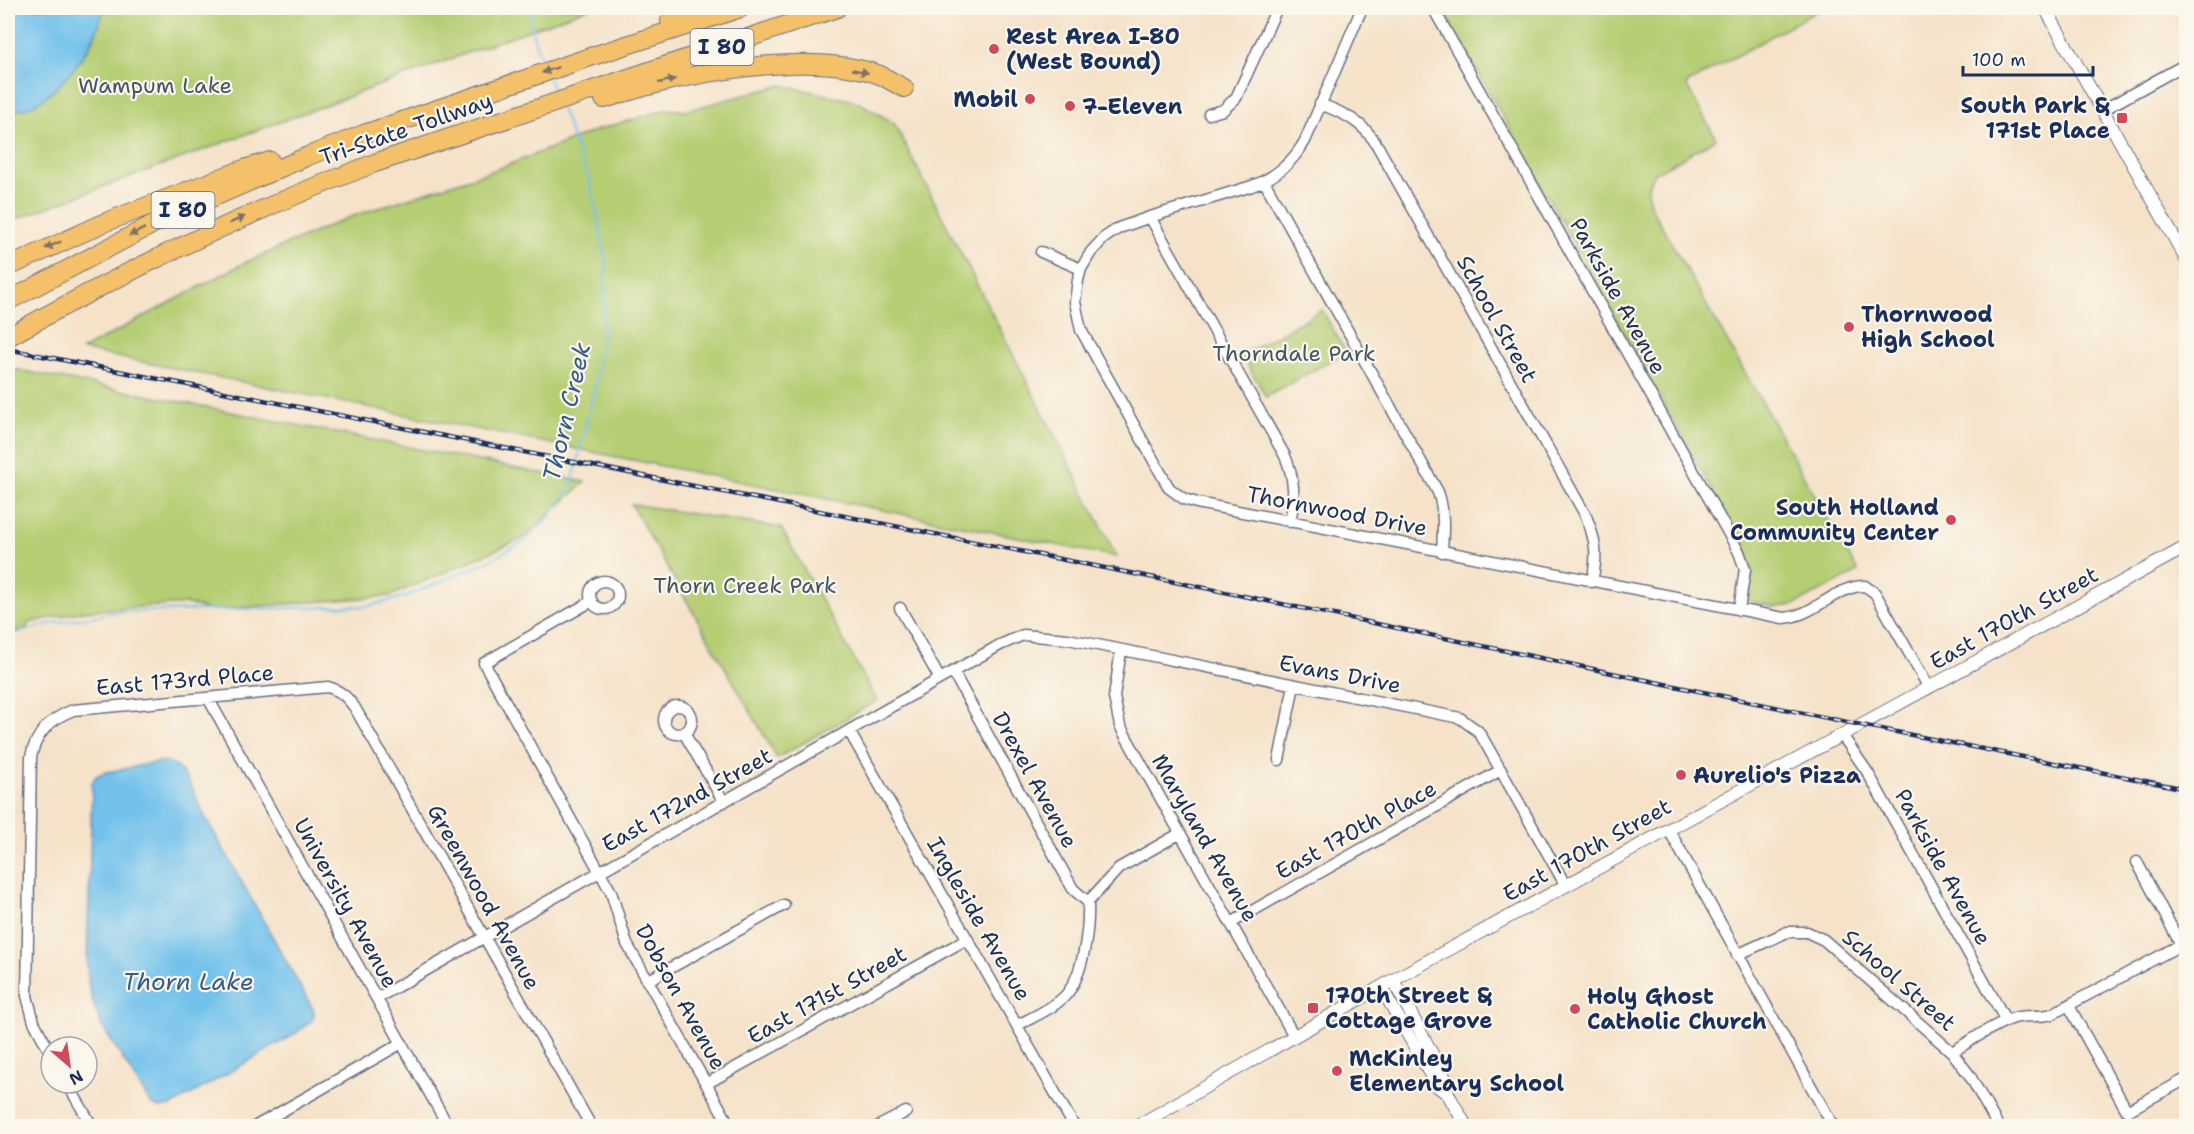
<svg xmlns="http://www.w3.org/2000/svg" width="2194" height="1134" font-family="'Shantell Sans',sans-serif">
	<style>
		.green { fill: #b5ce73; stroke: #687e68; stroke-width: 1.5 }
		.water { fill: #71c1ec; stroke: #4678a5; stroke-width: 1.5 }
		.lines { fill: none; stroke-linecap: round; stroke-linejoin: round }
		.stream { stroke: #71c1ec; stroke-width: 2 }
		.minor-casing { stroke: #676e83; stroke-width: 13 }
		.tertiary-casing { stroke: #676e83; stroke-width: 14 }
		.motorway-casing { stroke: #676e83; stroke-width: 20 }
		.minor { stroke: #fff; stroke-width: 10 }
		.tertiary { stroke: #fff; stroke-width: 12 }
		.motorway { stroke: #f4c16b; stroke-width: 18 }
		.rail-casing { stroke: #1b2f5e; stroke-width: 4.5 }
		.rail { stroke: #fbf7ec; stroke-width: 2; stroke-dasharray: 7; stroke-linecap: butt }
		.oneway { fill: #7d7164 }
		.poi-dot { fill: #d1495b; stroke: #fbf7ec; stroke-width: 2 }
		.labels { text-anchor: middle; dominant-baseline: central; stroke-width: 4.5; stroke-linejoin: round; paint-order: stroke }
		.shield { fill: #fbf7ec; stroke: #5e6b89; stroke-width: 1.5 }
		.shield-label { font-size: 21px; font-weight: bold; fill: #1b2f5e }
		.poi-label { font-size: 22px; font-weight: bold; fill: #1b2f5e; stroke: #fbf7ec; text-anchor: start }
		.park-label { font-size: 22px; fill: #425763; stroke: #fbf7ec }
		.street-label { font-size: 22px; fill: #1b2f5e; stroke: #fbf7ec }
		.water-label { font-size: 24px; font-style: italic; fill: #355b89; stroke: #fbf7ec }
	</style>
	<rect width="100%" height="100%" fill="#fbf7ec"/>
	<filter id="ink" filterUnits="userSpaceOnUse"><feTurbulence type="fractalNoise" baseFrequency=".0167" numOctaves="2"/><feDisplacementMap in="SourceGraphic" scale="12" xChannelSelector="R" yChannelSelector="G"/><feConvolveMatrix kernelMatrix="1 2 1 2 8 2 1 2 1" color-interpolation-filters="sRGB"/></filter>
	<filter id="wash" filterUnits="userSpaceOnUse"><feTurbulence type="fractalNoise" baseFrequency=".008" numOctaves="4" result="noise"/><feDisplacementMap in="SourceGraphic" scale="24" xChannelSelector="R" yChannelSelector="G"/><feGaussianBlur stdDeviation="1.35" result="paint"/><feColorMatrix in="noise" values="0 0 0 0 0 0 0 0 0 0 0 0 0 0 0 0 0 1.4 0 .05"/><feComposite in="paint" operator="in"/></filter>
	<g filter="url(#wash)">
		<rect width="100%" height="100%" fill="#f5e2c9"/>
		<!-- green -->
		<path class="green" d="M103,8H589L8,222V111C51,104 98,51 103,8Z
			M1442,8H1822L1686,84L1716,139L1655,173C1646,184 1646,193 1651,207L1858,572L1794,605L1776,607L1748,601L1752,573L1748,554Z
			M782,85L858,102L894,123L1117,557L82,350L244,263L350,217L495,170L597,130L668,109L685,111Z
			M1322,310L1346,352L1266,397L1242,355Z
			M8,368L585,482L523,538L390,596L209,610L187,604L83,611L28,623L27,629L8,633Z
			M631,504L781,528L877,701L777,758Z"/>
		<!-- water -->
		<path class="water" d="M8,8H103C99,41 64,88 35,104C27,109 16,110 8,111Z
			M165,761C187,768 193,791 202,811L314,1011L313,1019L295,1034L171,1106L159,1108L151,1104L102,1026L95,1009L89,988L87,968L92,783L95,777L102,773Z"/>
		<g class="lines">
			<!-- stream -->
			<path class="stream" d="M532,8C527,27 537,47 544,65
				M549,79L556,96
				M8,635L44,625L118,612L368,606L407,596L487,562L527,539L551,515L572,484L595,387L603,328L606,264L598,218L589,180L561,109"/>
		</g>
	</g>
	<g filter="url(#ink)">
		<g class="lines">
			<defs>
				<path id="minor" d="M1362,8L1305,141C1292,163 1276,177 1252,186L1150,217L1119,228L1104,238L1091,252L1081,269L1078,280L1075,302L1081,330L1169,488L1184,499L1197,503L1783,618C1813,617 1837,585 1865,586L1875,593L1929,688
					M1433,8L1739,552L1745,569L1739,610
					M1320,104C1344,113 1363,122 1377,145L1586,516C1596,541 1598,555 1592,582
					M2103,110L2186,64
					M1209,114L1223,110L1236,98L1277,8
					M1264,181L1438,492C1445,512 1443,531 1442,552
					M1150,217L1285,456C1295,479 1295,498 1290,522
					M1041,252L1081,269
					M590 595a14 14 0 1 1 28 0a14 14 0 1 1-28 0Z
					M592,601L484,663L611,892L627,944L730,1126
					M900,608L940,679
					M1121,650L1114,697L1120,726L1294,1036
					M953,672L1073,889L1088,902
					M208,698L448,1126
					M664 720a14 14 0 1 1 28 0a14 14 0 1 1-28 0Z
					M849,731L1074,1126
					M684,733L724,802
					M1842,735L1868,773L2006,1021
					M1279,760L1294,685
					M1669,830L1833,1126
					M2137,862L2181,945
					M1231,923L1501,770
					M1737,955L1787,932H1807L1824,940L1952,1052L1970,1076L1998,1126
					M647,981L784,905
					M377,998L1000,645L1023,635L1068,639L1460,718L1478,731L1482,737L1566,886
					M2069,1006L2127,1111L2186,1079
					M1018,1025C1033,1017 1052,1009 1065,996C1084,975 1089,929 1088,902L1119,868L1179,834
					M1952,1052C1971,1041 1992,1025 2014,1018C2027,1014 2040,1018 2052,1014L2186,942
					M51,1054L34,1022L27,996L31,757C36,733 50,719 73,710L328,687C341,691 347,697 355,708L591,1126
					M67,1083L92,1126
					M706,1084L967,939
					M256,1126L402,1043
					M879,1126L906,1112"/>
				<path id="tertiary" d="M2045,8L2186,259
					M1393,980L1446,1080L1448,1094L1466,1126
					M1381,987L1437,1086L1448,1094
					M1137,1126L1393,980L2186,547"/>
				<path id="motorway" d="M670,21L698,8
					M604,99C676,75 807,48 880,75C888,79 896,84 904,88
					M8,267L106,222L244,169L270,161
					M8,301L161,220L308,156L364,134L596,55L741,8
					M8,337C126,270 248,212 375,163L837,8"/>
			</defs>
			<!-- minor casing -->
			<use href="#minor" class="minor-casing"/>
			<!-- tertiary casing -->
			<use href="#tertiary" class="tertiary-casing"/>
			<!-- motorway casing -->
			<use href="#motorway" class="motorway-casing"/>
			<!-- minor -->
			<use href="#minor" class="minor"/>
			<!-- tertiary -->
			<use href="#tertiary" class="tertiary"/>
			<!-- motorway -->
			<use href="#motorway" class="motorway"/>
			<defs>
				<path id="rail" d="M8,349L1215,590L1861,725L2186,789"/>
			</defs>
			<!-- rail casing -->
			<use href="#rail" class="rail-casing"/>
			<!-- rail -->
			<use href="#rail" class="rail"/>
		</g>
		<!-- one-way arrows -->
		<defs><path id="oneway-solid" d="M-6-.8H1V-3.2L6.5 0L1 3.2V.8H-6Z" transform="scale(1.5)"/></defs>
		<g class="oneway">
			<use href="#oneway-solid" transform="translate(550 70) rotate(161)"/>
			<use href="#oneway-solid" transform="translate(860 71) rotate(13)"/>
			<use href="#oneway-solid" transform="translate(667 81) rotate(-13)"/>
			<use href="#oneway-solid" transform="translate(237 220) rotate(-24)"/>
			<use href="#oneway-solid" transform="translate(137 232) rotate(154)"/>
			<use href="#oneway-solid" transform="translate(53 245) rotate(156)"/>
		</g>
	</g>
	<!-- markers -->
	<g class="poi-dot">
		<circle cx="994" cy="49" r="6"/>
		<circle cx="1030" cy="99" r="6"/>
		<circle cx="1070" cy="106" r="6"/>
		<rect x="2116" y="112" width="12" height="12" rx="3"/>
		<circle cx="1849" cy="327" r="6"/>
		<circle cx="1951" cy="520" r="6"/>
		<circle cx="1681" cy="775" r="6"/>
		<rect x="1307" y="1002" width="12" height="12" rx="3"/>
		<circle cx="1575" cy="1009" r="6"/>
		<circle cx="1337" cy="1071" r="6"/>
	</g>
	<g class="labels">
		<!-- shield labels -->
		<g class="shield">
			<rect x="690.5" y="29" width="63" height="36" rx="4.5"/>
			<rect x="151.5" y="192" width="63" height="36" rx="4.5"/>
		</g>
		<g class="shield-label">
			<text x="722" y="47">I 80</text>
			<text x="183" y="210">I 80</text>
		</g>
		<!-- poi labels -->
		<g class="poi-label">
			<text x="1006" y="36">Rest Area I-80<tspan x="1006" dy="25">(West Bound)</tspan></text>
			<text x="1018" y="99" text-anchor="end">Mobil</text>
			<text x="2110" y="105" text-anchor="end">South Park &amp;<tspan x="2110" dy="25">171st Place</tspan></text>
			<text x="1082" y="106">7-Eleven</text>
			<text x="1861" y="314">Thornwood<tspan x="1861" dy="25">High School</tspan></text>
			<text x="1939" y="507" text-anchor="end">South Holland<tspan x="1939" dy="25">Community Center</tspan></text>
			<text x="1693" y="775">Aurelio's Pizza</text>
			<text x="1325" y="995">170th Street &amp;<tspan x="1325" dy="25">Cottage Grove</tspan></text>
			<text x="1587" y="996">Holy Ghost<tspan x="1587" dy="25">Catholic Church</tspan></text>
			<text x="1349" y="1058">McKinley<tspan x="1349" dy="25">Elementary School</tspan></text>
		</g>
		<!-- park labels -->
		<g class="park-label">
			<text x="155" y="85">Wampum Lake</text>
			<text x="1294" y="353">Thorndale Park</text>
			<text x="745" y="585">Thorn Creek Park</text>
		</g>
		<!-- street labels -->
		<g class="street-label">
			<text transform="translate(406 129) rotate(-19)">Tri-State Tollway</text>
			<text transform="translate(1618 296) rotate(61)">Parkside Avenue</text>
			<text transform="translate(1497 319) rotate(61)">School Street</text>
			<text transform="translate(1337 511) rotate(11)">Thornwood Drive</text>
			<text transform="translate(2014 618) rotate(-29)">East 170th Street</text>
			<text transform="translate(1340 674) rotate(11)">Evans Drive</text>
			<text transform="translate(185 680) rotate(-5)">East 173rd Place</text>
			<text transform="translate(1035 780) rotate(61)">Drexel Avenue</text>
			<text transform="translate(687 800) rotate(-29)">East 172nd Street</text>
			<text transform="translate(1356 830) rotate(-29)">East 170th Place</text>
			<text transform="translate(1205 838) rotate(60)">Maryland Avenue</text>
			<text transform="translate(1587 850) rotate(-29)">East 170th Street</text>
			<text transform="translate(1943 867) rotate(61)">Parkside Avenue</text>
			<text transform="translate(484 897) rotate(61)">Greenwood Avenue</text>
			<text transform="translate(346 903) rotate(61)">University Avenue</text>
			<text transform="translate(979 919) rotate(60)">Ingleside Avenue</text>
			<text transform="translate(1899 980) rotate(41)">School Street</text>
			<text transform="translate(827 995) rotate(-29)">East 171st Street</text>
			<text transform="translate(681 997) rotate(61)">Dobson Avenue</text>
		</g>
		<!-- water labels -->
		<g class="water-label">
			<text transform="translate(567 412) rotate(-77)">Thorn Creek</text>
			<text x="188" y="982">Thorn Lake</text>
		</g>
	</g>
	<!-- margin -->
	<rect width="2194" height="1134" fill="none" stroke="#fbf7ec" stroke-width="30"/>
	<!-- north arrow -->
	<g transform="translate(69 1065) rotate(151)"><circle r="28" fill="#fbf7ec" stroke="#a1a7b3" stroke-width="1.5"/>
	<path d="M0-4.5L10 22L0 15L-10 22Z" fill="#d1495b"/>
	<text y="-9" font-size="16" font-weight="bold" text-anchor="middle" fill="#1b2f5e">N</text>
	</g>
	<!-- scale -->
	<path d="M1963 66v9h130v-9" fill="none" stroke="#1b2f5e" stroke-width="3"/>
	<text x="1972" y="66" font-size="18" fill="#1b2f5e" stroke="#fbf7ec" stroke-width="4.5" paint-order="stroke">100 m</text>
</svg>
